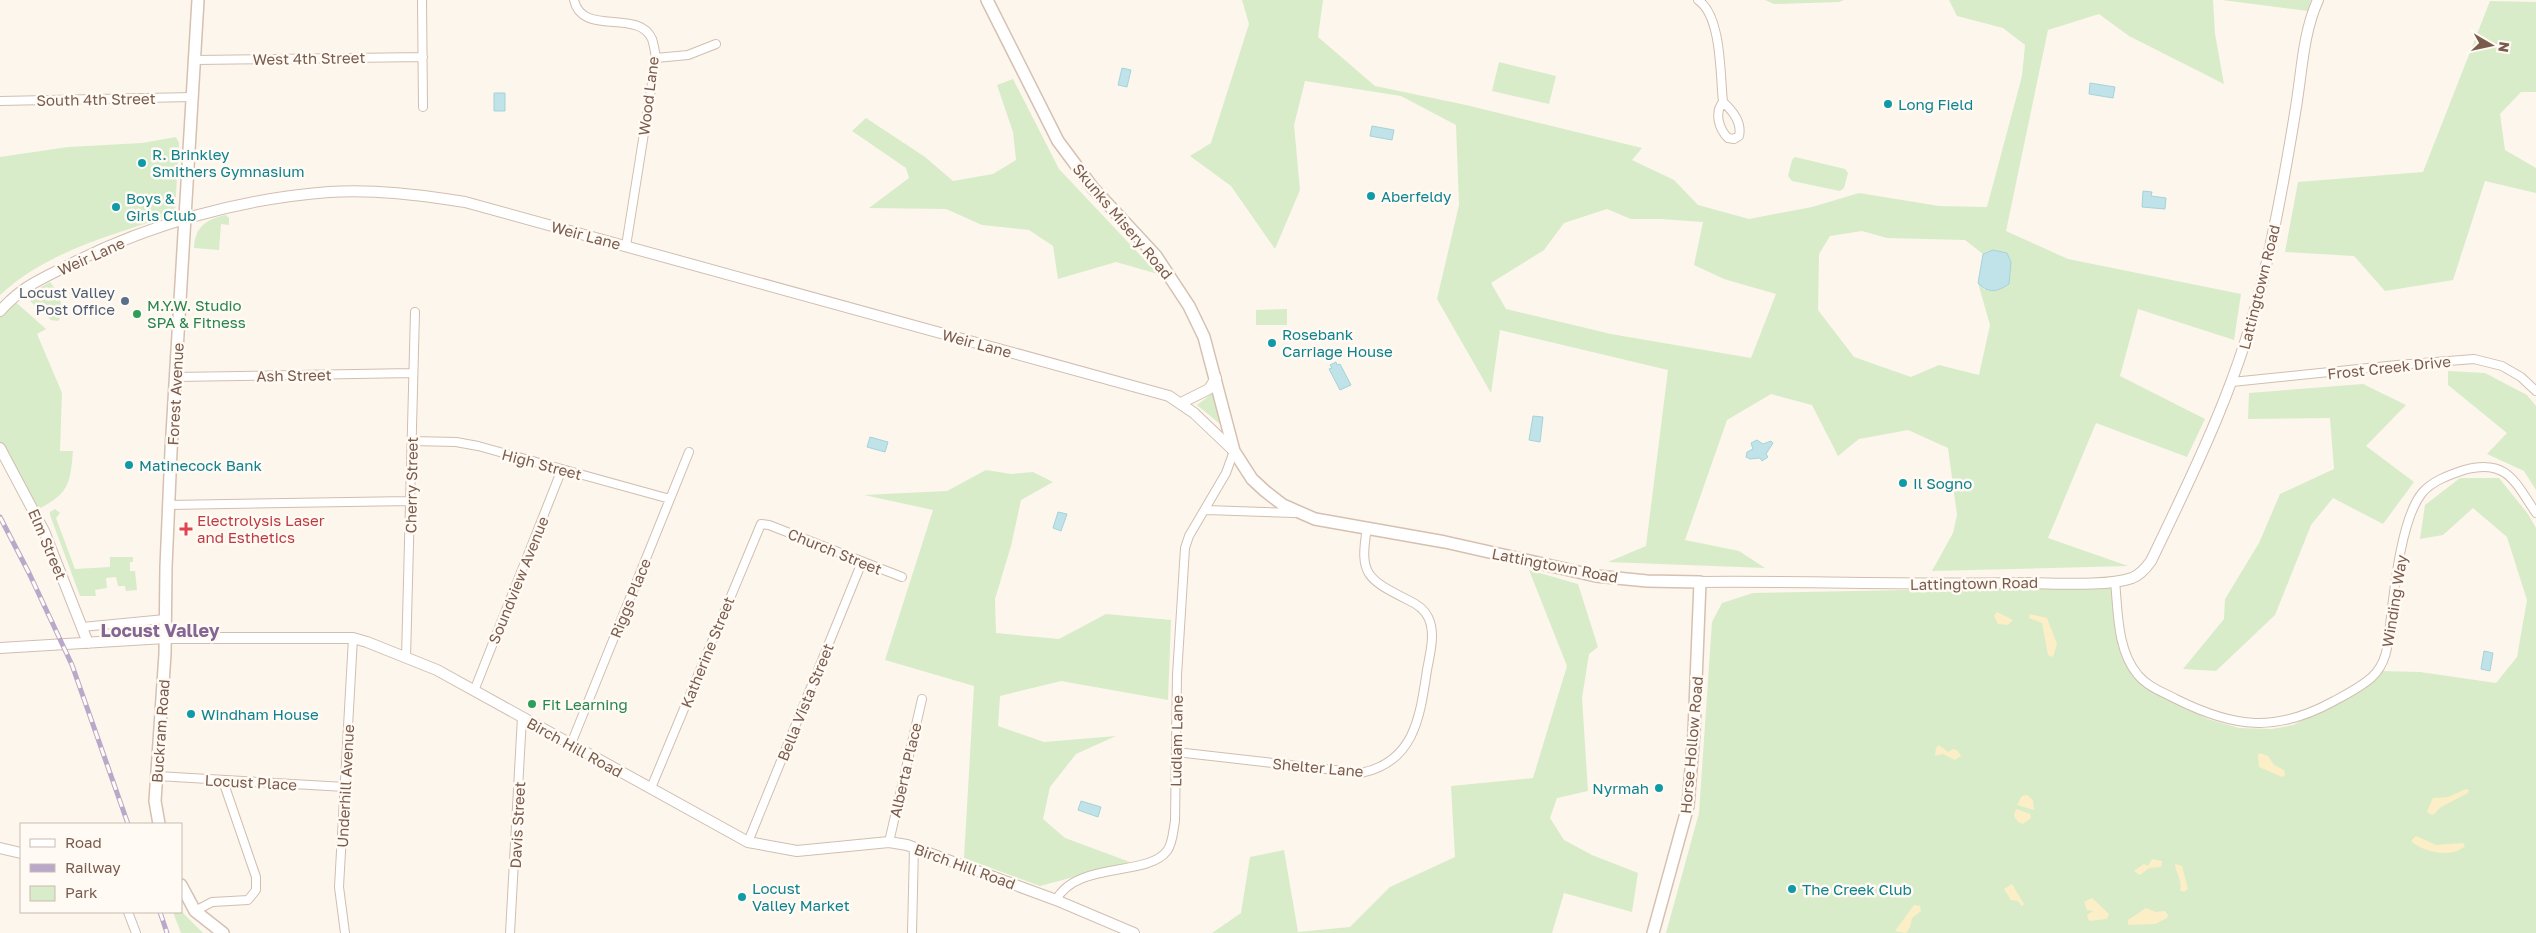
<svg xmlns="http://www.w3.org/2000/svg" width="2536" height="933" font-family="'Golos Text',sans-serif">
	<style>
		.green { fill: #d8ecc9; fill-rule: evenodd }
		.sand { fill: #fcefc7 }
		.water { fill: #bfe3e8; stroke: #a5d3da }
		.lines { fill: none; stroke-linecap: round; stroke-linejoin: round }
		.minor-casing { stroke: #d1beb0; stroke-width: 10 }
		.tertiary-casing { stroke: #d1beb0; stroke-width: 12 }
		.secondary-casing { stroke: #d6c0b0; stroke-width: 14 }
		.minor { stroke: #fff; stroke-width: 8 }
		.tertiary { stroke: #fff; stroke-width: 10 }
		.secondary { stroke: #fff; stroke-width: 11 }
		.rail-casing { stroke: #b9a8c9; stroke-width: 5 }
		.rail { stroke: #fffaf3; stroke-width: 3; stroke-dasharray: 9; stroke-linecap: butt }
		.culture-dot { fill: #0f9aa8; stroke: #fffaf3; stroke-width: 2 }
		.service-dot { fill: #5c6f8a; stroke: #fffaf3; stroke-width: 2 }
		.leisure-dot { fill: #2e9e5b; stroke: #fffaf3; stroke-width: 2 }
		.health-dot { fill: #e0444e; stroke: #fffaf3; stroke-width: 2 }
		.labels { text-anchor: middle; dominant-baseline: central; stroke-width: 5; stroke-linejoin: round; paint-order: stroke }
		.street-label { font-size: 15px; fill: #7a5c4d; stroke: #fffaf3 }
		.culture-label { font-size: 15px; fill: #0d838f; stroke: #fffaf3; text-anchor: start }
		.service-label { font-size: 15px; fill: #4e5e75; stroke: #fffaf3; text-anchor: end }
		.leisure-label { font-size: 15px; fill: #27864d; stroke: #fffaf3; text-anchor: start }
		.health-label { font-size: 15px; fill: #be3a42; stroke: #fffaf3; text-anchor: start }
		.quarter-label { font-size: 18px; font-weight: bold; fill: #846695; stroke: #fffaf3 }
	</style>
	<rect width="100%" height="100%" fill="#fdf6ec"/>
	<!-- green -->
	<path class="green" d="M1242,0H1323L1318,37L1375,86L1466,105L1642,148L1632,160L1674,180L1698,205L1749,219L1812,207L1859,193L1939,206L1987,207L2022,76L2025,45L2003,28L1957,16L1949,0H2213L2215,34L2224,84L2129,36L2099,14L2048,30L2006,231L2068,259L2241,294L2234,340L2138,309L2120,376L2205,419L2187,457L2096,423L2048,538L2128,566L1932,571L1953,533L1957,515L1948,448L1908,430L1859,439L1838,456L1812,405L1771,394L1727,420L1685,540L1739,551L1765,568L1608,562L1646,546L1668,370L1500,330L1491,393L1437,299L1459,205L1456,125L1401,96L1305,81L1294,125L1300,190L1275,249L1231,186L1190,156L1211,143L1249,24ZM1607,209L1631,219H1661L1703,222L1694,265L1724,279L1776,294L1751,358L1611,334L1506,309L1491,283L1544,250L1564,223ZM1862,231L1887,238L1965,240L1983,254L1988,251L1985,290L1978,283L1990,325L1979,375L1939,365L1911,377L1854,357L1818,310L1819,254L1830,236Z
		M1765,0H1844L1839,2L1774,4Z
		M2222,0H2311L2308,11Z
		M2490,1L2536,2V92H2521L2500,114L2505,150L2536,168V193L2485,181L2453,280L2385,291L2354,256L2285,252L2298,182L2423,172Z
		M1499,62L1556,76L1549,104L1492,91Z
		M1013,79L1059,169L1158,274L1116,262L1058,279L1053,246L1029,230L982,225L946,209L869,208L909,178L906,168L852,131L866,118L925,157L953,181L993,174L1016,160L1013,132L997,85Z
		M176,137L179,143L175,212C156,221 134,227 114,234C74,247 31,266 0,295V157L68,147L142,143Z
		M1795,157L1845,169L1848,173L1844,188L1840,191L1792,181L1788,176L1792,160Z
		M226,215L229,218V225L221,224L219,250L194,248C195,227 206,219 226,215Z
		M50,282C58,291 67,311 58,321L51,320L30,301L32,292Z
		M11,298L46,329L37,334L62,393L60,451H73C70,487 68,494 35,511L0,448V311Z
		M1287,309V325H1256V310Z
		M2448,371L2485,373L2527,395L2536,406V490L2524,471L2487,454L2507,433L2448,385Z
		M2363,384L2406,405L2366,446L2414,482L2383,524L2333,498L2311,525L2275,615L2216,671L2183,669L2224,619L2225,599L2259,543L2280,494L2334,469L2330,418L2248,419L2249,393Z
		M1214,392L1220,424L1197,405Z
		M986,470L1011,474L1033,472L1053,482L1021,500L1011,546L995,599L996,633L1059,639L1106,614L1171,620L1168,700L1061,681L1000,696L998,726L1044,742L1116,736L1076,754L1050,787L1043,819L1065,838L1130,862L1040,886L964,858L974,686L885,660L933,510L864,495L947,491Z
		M2460,478H2499L2528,514L2536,528V933H1666L1699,813L1712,622L1722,603L1753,593L2113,586L2117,632L2134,676L2146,687L2208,719L2239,728L2272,729L2293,725L2330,707L2381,671L2420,672L2496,683L2517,657L2527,600L2507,537L2473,508L2443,535L2420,539L2425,505Z
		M55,509L60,513L56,518L75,569L110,567V557H133V562H130V571H135L137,590L126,591L125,586H118L116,577L106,578L107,588L95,590L96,596H80L50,515V512Z
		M1529,570L1578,584L1598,647L1589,654L1582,698L1588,791L1557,798L1550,818L1564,840L1592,855L1638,873L1632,912L1564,893L1552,933H1212L1241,913L1250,857L1284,850L1298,932L1350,927L1390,887L1455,857L1451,786L1533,778L1567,666Z
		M181,911L203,933H181L173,912Z"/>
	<!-- sand -->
	<path class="sand" d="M1997,612L2013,620L2008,625L1998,624L1994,616Z
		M2030,614L2047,618L2057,644L2053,657L2048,655L2042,623L2029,618Z
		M1939,745L1948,752L1953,749L1957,750L1961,756L1955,760L1943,754L1935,756L1936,748Z
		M2260,753L2268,756L2274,765L2284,770L2285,775L2282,777L2259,767L2258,755Z
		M2466,789L2469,790L2468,793L2441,807L2433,815L2428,813L2427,811L2433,798L2448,797Z
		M2027,795L2033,800L2034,810L2017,805L2022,796Z
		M2016,809L2030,814L2031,818L2023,824L2018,822L2014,816Z
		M2416,836L2436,845L2463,843L2465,846C2451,859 2423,852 2411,841Z
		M2152,859L2162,861L2161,867L2149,868L2140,875L2134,871L2144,864L2148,866Z
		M2175,864L2182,866L2188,889L2184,892L2180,890C2183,881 2175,872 2175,864Z
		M2012,884L2024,904L2022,906L2018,901L2011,900L2004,889Z
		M2092,898L2109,914L2107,919L2089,921L2087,915L2093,911L2087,910L2084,902Z
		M1914,905L1920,906L1921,911L1912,918L1910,927L1906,933L1895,931Z
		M2146,908L2155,912L2165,911L2168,915L2167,918L2155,924L2128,925V920Z"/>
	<!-- water -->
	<path class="water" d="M1122,68L1131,70L1127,87L1118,85Z
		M2090,83L2115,87L2113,98L2089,94Z
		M494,93H505V111H494Z
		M1372,126L1394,130L1392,140L1370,136Z
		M2143,191L2152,192L2151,196L2166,198L2165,209L2142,207Z
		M1993,250L2007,253L2011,262L2009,284C1997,292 1989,294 1978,283L1983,254Z
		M1336,362L1337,365L1340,364L1351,385L1340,390L1329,369L1332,368L1330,365Z
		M1533,416L1543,417L1540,442L1529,440Z
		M870,437L888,442L885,452L867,447Z
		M1757,440L1763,444L1771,441L1773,443L1766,454L1768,457L1762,461L1760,458L1750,459L1746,457L1747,452L1753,449L1751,443Z
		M1058,512L1067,514L1061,531L1053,528Z
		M2484,651L2493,653L2490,671L2481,669Z
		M1081,801L1101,807L1098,817L1078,810Z"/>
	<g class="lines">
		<defs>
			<path id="minor" d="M422,0L423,107
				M574,0C582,37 638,8 652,39C654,45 655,52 656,58L626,246
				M1698,0C1722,16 1720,76 1723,102C1714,113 1719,129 1728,138L1734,139L1739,136C1742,123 1733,111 1723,102
				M656,58L688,55L716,44
				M195,60L423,57
				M0,101L193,97
				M175,377L413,373
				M2232,382L2397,365L2474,359L2502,366L2521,377L2536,391
				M412,441L456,442L478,446L670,499
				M168,505L410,501
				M1206,510L1294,513
				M2115,581C2118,611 2117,651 2138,675C2148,687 2163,692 2176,699C2234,728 2276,733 2334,701C2347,694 2361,687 2372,677C2387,663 2388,644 2390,625C2394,591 2401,519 2422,493C2432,481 2449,475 2464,470C2507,458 2515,482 2536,513
				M82,627L165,619
				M406,658L415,312
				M474,691L562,469
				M571,744L689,452
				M1176,752L1361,773C1415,762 1420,716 1427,670C1430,653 1436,633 1428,617C1424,609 1417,604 1408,600C1367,579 1359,575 1367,528
				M157,776L345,787
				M651,788L761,524L769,525L902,577
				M748,842L862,562
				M889,842L922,699
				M1056,900C1077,861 1147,877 1167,851C1173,843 1173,831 1175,821L1177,675L1185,548L1189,536L1226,473L1234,451
				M195,911L212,902L248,900L256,890V877L223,781
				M128,912L136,933
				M345,933L339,887L353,638
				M510,933L522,717
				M912,933L914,847"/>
			<path id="tertiary" d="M0,311C22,287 37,281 65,267C146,225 238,199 329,192C375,189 420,195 465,202L1169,396L1194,413L1234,451
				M1181,403L1209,389L1216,378
				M0,448L44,531L88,643
				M1700,582C1809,581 1917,585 2026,583C2054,583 2106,587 2132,578C2140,575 2146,568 2151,561C2196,468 2241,376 2264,274C2277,219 2287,163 2296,107C2302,71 2303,33 2318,0
				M0,648L165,638H353L367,642L437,670L748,842L797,851L889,842L907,845L1056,900L1134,933
				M0,848L21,853"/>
			<path id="secondary" d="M987,0L1058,141L1093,188L1156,256L1189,306L1204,337L1234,451L1252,479L1265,491L1283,505L1315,519L1445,542L1596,576L1647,581L1700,582L1694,732L1688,806L1653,933
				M159,824L155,801L165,654L166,567L171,451L198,0
				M181,885L195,911L223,933"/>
		</defs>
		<!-- minor casing -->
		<use href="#minor" class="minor-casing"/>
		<!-- tertiary casing -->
		<use href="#tertiary" class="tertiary-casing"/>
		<!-- secondary casing -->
		<use href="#secondary" class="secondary-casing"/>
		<!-- minor -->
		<use href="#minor" class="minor"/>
		<!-- tertiary -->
		<use href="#tertiary" class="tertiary"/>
		<!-- secondary -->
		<use href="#secondary" class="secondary"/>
		<defs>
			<path id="rail" d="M0,517L29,573L72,665L128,824
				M160,912L167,933"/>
		</defs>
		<!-- rail casing -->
		<use href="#rail" class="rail-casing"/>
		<!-- rail -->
		<use href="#rail" class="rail"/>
	</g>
	<!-- markers -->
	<g class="culture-dot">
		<circle cx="1888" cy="104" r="5"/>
		<circle cx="142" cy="163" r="5"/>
		<circle cx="1371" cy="196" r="5"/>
		<circle cx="116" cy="207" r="5"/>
		<circle cx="1272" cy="343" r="5"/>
		<circle cx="129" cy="465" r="5"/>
		<circle cx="1903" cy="483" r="5"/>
		<circle cx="191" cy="714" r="5"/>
		<circle cx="1659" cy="788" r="5"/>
		<circle cx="1792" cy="889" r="5"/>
		<circle cx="742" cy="897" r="5"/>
	</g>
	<circle class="service-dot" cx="125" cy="301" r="5"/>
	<g class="leisure-dot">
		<circle cx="137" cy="314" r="5"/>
		<circle cx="532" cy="704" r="5"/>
	</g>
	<path class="health-dot" d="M183.5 521.5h5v5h5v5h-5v5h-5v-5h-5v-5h5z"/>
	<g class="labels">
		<!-- street labels -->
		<g class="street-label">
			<text transform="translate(309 58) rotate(-1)">West 4th Street</text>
			<text transform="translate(648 96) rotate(-83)">Wood Lane</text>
			<text transform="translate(96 99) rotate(-1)">South 4th Street</text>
			<text transform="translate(1123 221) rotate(50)">Skunks Misery Road</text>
			<text transform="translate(586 235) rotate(15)">Weir Lane</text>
			<text transform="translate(91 256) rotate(-24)">Weir Lane</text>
			<text transform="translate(2259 287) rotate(-76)">Lattingtown Road</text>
			<text transform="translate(977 343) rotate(15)">Weir Lane</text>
			<text transform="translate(2389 367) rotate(-6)">Frost Creek Drive</text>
			<text transform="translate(294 375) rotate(-1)">Ash Street</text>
			<text transform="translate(175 394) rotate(-87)">Forest Avenue</text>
			<text transform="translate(542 464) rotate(15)">High Street</text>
			<text transform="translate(411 485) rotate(-89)">Cherry Street</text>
			<text transform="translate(48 544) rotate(67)">Elm Street</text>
			<text transform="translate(835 551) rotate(22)">Church Street</text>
			<text transform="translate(1555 565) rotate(11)">Lattingtown Road</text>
			<text transform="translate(518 580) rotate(-68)">Soundview Avenue</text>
			<text transform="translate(1974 583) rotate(-1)">Lattingtown Road</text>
			<text transform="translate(630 598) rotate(-68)">Riggs Place</text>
			<text transform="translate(2394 601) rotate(-81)">Winding Way</text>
			<text transform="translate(707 652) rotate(-68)">Katherine Street</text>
			<text transform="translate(805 702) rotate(-68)">Bella Vista Street</text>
			<text transform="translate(160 731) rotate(-86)">Buckram Road</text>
			<text transform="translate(1176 741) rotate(-89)">Ludlam Lane</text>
			<text transform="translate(1691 745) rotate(-85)">Horse Hollow Road</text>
			<text transform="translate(575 747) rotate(29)">Birch Hill Road</text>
			<text transform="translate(1318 767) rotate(5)">Shelter Lane</text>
			<text transform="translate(905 770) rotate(-77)">Alberta Place</text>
			<text transform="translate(251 782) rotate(3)">Locust Place</text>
			<text transform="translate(345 786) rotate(-87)">Underhill Avenue</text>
			<text transform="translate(517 825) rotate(-87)">Davis Street</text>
			<text transform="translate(965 866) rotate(20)">Birch Hill Road</text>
		</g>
		<!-- culture labels -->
		<g class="culture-label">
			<text x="1898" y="104">Long Field</text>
			<text x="152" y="154">R. Brinkley<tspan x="152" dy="17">Smithers Gymnasium</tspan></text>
			<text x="1381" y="196">Aberfeldy</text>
			<text x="126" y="198">Boys &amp;<tspan x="126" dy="17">Girls Club</tspan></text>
			<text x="1282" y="334">Rosebank<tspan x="1282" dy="17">Carriage House</tspan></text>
			<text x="139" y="465">Matinecock Bank</text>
			<text x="1913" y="483">Il Sogno</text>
			<text x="201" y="714">Windham House</text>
			<text x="1649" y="788" text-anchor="end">Nyrmah</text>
			<text x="752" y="888">Locust<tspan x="752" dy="17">Valley Market</tspan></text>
			<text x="1802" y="889">The Creek Club</text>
		</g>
		<!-- service labels -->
		<g class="service-label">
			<text x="115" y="292">Locust Valley<tspan x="115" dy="17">Post Office</tspan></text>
		</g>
		<!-- leisure labels -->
		<g class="leisure-label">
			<text x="147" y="305">M.Y.W. Studio<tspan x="147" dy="17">SPA &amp; Fitness</tspan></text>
			<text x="542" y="704">Fit Learning</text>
		</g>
		<!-- health labels -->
		<g class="health-label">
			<text x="197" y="520">Electrolysis Laser<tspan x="197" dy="17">and Esthetics</tspan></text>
		</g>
		<!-- quarter labels -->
		<g class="quarter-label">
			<text x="160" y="630">Locust Valley</text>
		</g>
	</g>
	<!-- legend -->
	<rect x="20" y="823" width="162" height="90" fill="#fffaf3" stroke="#cabbb1"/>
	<rect x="30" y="839" width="25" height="8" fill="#ffffff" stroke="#cabbb1"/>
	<text x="65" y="848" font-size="15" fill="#7a5c4d">Road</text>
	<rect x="30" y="864" width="25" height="8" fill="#b9a8c9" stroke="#cabbb1"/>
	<text x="65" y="873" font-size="15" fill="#7a5c4d">Railway</text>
	<rect x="30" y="886" width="25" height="15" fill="#d8ecc9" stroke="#cabbb1"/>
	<text x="65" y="898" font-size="15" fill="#7a5c4d">Park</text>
	<!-- north arrow -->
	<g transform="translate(2491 45) rotate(99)" stroke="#fffaf3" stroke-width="4" paint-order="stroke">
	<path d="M0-4L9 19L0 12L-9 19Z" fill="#7a5c4d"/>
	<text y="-8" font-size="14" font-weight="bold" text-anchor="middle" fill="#7a5c4d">N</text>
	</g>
</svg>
